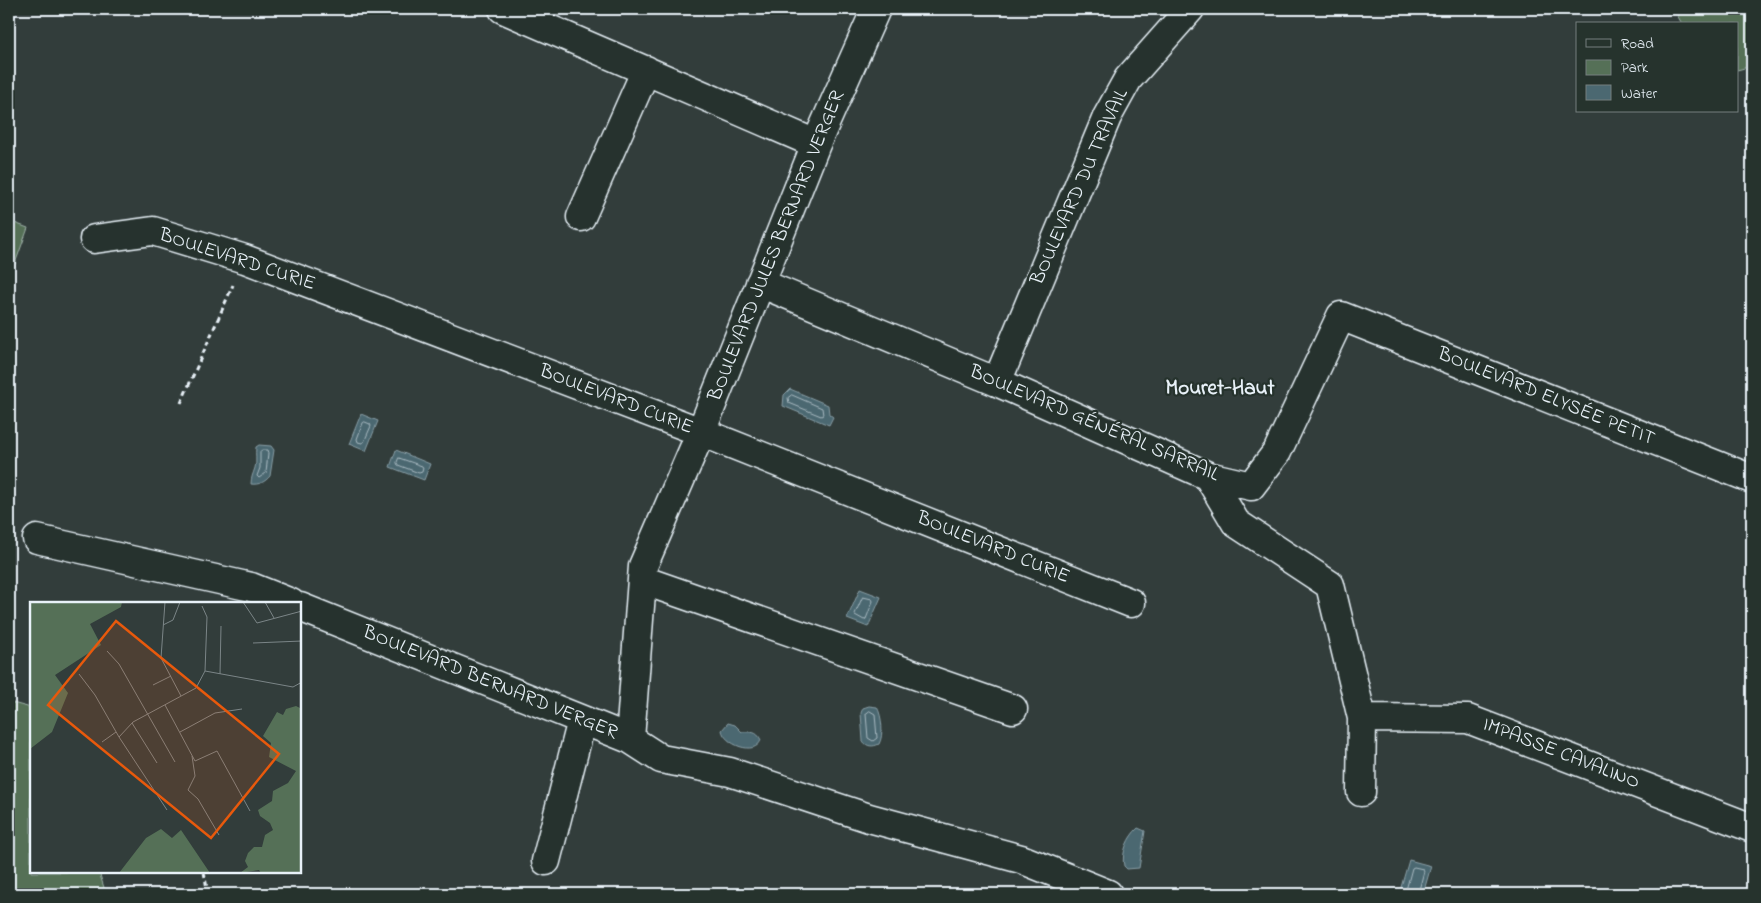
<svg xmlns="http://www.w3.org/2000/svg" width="1761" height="903" font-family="'Indie Flower',sans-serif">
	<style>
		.green { fill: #557057; stroke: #9eb0a8 }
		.water { fill: #4b6871; stroke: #8a9fa7 }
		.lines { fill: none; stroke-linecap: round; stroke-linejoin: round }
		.shore { stroke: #a9bac2; stroke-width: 1 }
		.minor-casing { stroke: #e8f1f8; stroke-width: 31 }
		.path { stroke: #e8f1f8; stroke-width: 3; stroke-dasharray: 5 4; stroke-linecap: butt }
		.minor { stroke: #26332d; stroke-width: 28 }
		.labels { text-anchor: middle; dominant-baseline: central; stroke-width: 4.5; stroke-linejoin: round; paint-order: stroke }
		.street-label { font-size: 20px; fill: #e8f1f8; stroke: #26332d }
		.neighbourhood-label { font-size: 21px; font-weight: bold; fill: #e8f1f8; stroke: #26332d }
		.inset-road { fill: none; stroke: #7b8587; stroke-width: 1 }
		.view { fill: #e8590c; fill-opacity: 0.15; stroke: #e8590c; stroke-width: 2.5 }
		.inset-edge { fill: none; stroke: #e8f1f8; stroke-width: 2.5 }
	</style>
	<rect width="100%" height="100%" fill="#323d3b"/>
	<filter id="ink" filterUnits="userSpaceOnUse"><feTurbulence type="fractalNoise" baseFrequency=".02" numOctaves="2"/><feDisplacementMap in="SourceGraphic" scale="10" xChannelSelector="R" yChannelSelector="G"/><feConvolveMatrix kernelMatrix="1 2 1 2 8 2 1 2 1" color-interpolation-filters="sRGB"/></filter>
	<g filter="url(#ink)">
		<!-- green -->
		<path class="green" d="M1674,9H1752V66L1737,70V24H1682Z
			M9,221L28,228L9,280Z
			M9,702L31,708V872H99L106,894H9Z"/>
		<!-- water -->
		<path class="water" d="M790,389L828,405L829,414L833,417L829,425L783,406L784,395Z
			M361,414L378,421L366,451L349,444Z
			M259,445L271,446L274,450L270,476C265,482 259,485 251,484C251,478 253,474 255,468C257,462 255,454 256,447Z
			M396,450L430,464L424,480L390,467Z
			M860,589L881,597L868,627L847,619Z
			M869,706L877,707C882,716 884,735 879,744C873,747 867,747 863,741L861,713L863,708Z
			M728,723L735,725L742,732C751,732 757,731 761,740C755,757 724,744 722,730Z
			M1138,828L1145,831L1139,868L1127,869L1124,866C1121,853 1128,837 1138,828Z
			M1409,860L1431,866L1423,894H1399Z"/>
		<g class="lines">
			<!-- shore -->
			<path class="shore" d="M792,395L822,408L823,415L821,416L789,403L788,398Z
				M365,422L370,424L371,426L364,442L362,443L358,442L357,439L363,423Z
				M262,450H267L268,453L266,473L259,478L257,476L260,468V452Z
				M399,458L422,466L423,468L422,472L419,473L398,465L397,463Z
				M863,597L872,599L873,601L866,619L864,620L855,615Z
				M870,711L875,714L877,738L873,741L868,738L866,714Z
				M1405,894L1412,868L1414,867L1423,869L1424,871L1418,894"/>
			<defs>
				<path id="minor" d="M503,9L816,144
					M581,217L646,70
					M94,239L153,231L245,259L701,432L1131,603
					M760,283L997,382L1208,476L1251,486L1277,452L1341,316L1752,479
					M997,382L1107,117L1128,79L1190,9
					M1208,476L1236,523L1330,585L1362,718L1468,719L1752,828
					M37,539L251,587L291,603
					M642,580L1013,709
					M300,607L630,739L643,566L701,432L816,144L876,9
					M630,739L661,759L730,772L869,818L1021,859L1108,894
					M1361,792L1362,718
					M546,861L582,720"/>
			</defs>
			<!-- minor casing -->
			<use href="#minor" class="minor-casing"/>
			<!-- path -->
			<path class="path" d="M181,403L233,285
				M204,872L208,894"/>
			<!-- minor -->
			<use href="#minor" class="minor"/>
		</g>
	</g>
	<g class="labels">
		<!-- street labels -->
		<g class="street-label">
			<text transform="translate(1080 187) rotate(-66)">BOULEVARD DU TRAVAIL</text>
			<text transform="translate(777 246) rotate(-68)">BOULEVARD JULES BERNARD VERGER</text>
			<text transform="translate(237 260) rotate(18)">BOULEVARD CURIE</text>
			<text transform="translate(1546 397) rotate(22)">BOULEVARD ELYSÉE PETIT</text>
			<text transform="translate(616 400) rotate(21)">BOULEVARD CURIE</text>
			<text transform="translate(1094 424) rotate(23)">BOULEVARD GÉNÉRAL SARRAIL</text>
			<text transform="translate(993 548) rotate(22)">BOULEVARD CURIE</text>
			<text transform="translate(490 683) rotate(22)">BOULEVARD BERNARD VERGER</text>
			<text transform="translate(1561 754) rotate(21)">IMPASSE CAVALINO</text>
		</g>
		<!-- neighbourhood labels -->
		<g class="neighbourhood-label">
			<text x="1220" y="389">Mouret-Haut</text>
		</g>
	</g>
	<!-- overview -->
	<g transform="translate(30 602)">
		<rect width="271" height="271" fill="#323d3b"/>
		<path d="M0,0H92L91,5L60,22L71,43L25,73L38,91L22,130L0,147ZM266,104L272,107L271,271H231L229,268L210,271L218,265L215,259L218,251L224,245H232L235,233L243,228L240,221L230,214L228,208L242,199L243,189L258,181L266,169L239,155L241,141L233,134L247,110L253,113L256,107ZM131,227L142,236L151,228L180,271H89L116,236Z" fill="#557057"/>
		<path class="inset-road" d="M135,0L131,56L151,94M213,0L227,21L272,9M235,0L244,16M172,4L177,15L175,69M133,23L143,18L150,0M223,41L272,39M77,49L89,62L145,160M49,72L65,93L89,135L103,120L166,86L175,69L263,85L272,80M190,72L191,24M123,83L141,74M135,103L165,159L187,149L220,209M102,121L127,161M150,130L185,111L212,107M89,135L137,208M72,140L86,130M162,154L165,174L158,188L168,197L189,233"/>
		<path class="view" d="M86,19L249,152L181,236L18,103Z"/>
		<rect width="271" height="271" class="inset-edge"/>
	</g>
	<!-- margin -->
	<rect width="1761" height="903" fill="none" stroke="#26332d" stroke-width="30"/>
	<rect x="15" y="15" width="1731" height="873" fill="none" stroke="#e8f1f8" stroke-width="2" filter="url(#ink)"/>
	<!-- legend -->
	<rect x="1576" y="22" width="162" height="90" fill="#26332d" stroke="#747f7e"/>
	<rect x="1586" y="39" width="25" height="8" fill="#26332d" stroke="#747f7e"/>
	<text x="1621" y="48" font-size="15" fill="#e8f1f8">Road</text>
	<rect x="1586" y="60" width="25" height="15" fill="#557057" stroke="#747f7e"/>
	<text x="1621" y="72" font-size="15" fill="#e8f1f8">Park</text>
	<rect x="1586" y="85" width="25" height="15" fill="#4b6871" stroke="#747f7e"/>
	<text x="1621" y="98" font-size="15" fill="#e8f1f8">Water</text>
</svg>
